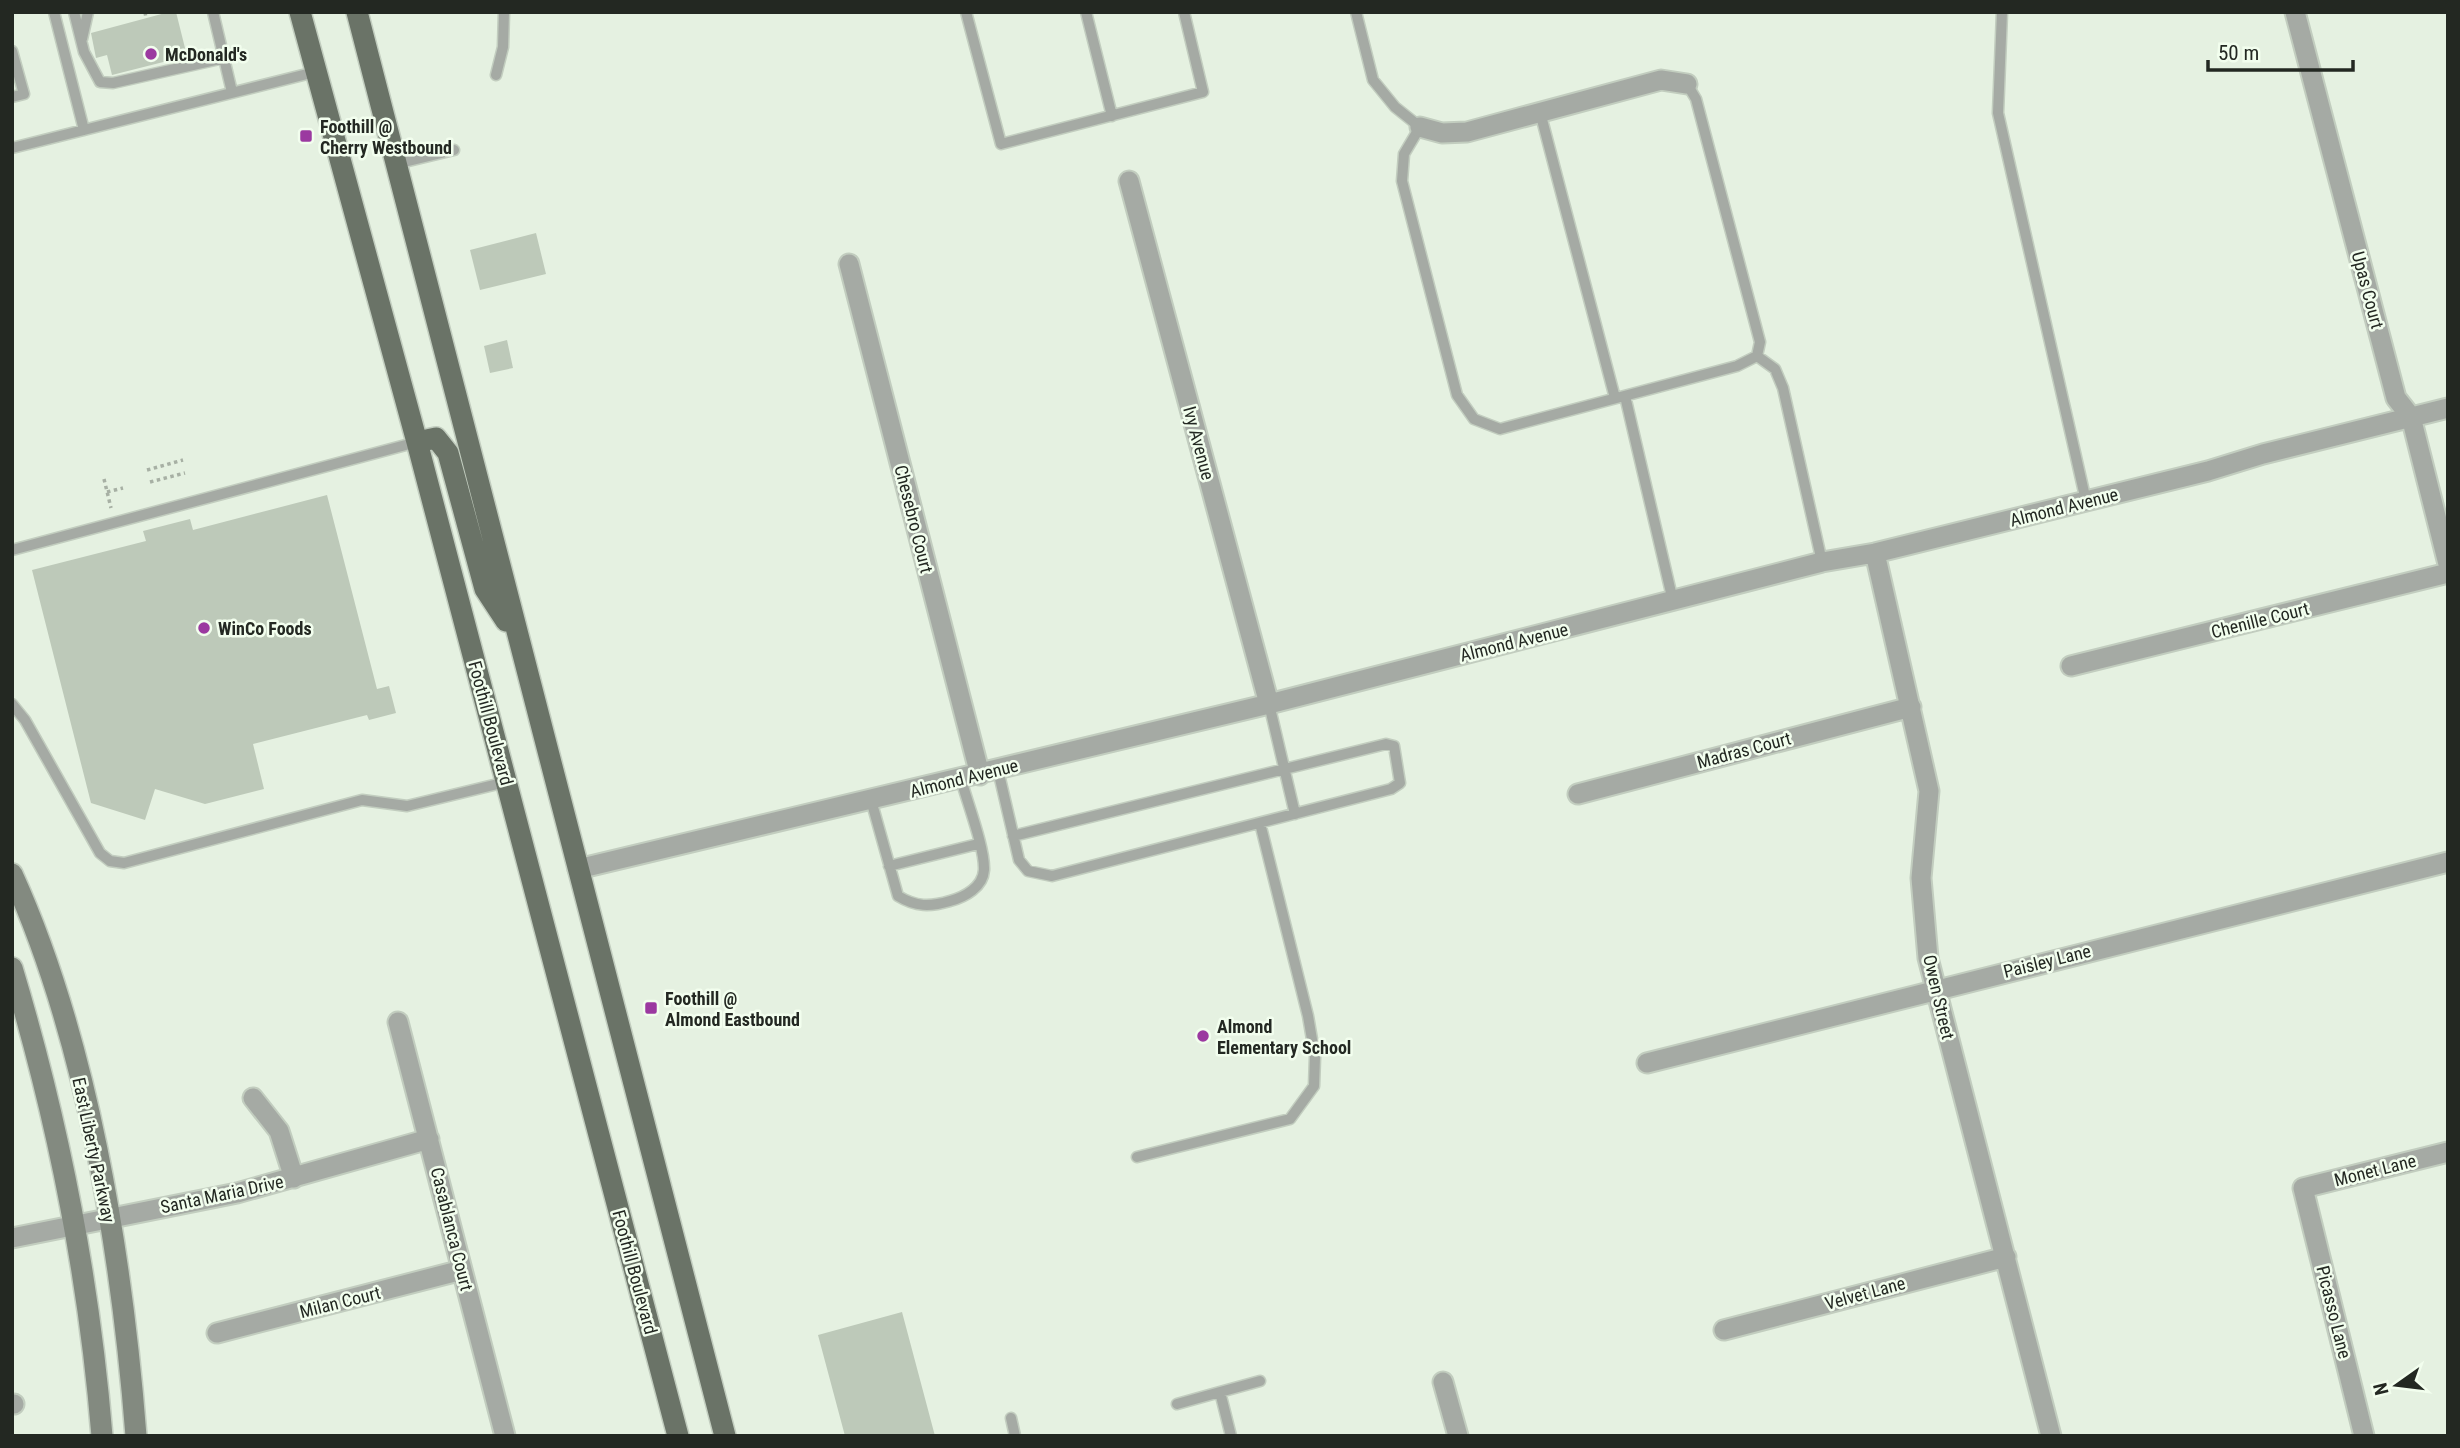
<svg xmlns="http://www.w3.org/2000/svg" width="2460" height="1448" font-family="'Roboto Condensed',sans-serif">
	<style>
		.building { fill: #bdc9b9 }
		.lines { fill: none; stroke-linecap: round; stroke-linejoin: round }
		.lane-casing { stroke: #c2cdbf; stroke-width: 13 }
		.street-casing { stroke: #c2cdbf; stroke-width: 23 }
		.secondary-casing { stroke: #c2cdbf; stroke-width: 24 }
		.primary-casing { stroke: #c2cdbf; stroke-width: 24 }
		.path { stroke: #a7b0a4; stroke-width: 3.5; stroke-dasharray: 3.5 3.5; stroke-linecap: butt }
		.lane { stroke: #a5aaa4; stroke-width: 10 }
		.street { stroke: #a5aaa4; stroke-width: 19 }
		.secondary { stroke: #838a80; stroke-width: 21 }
		.primary { stroke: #6a7367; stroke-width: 21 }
		.poi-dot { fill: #9b39a0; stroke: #f2feee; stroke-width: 2.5 }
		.labels { text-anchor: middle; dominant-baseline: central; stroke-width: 5; stroke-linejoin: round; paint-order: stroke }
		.poi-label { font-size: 18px; font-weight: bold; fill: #232822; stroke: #f2feee; text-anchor: start }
		.street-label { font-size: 18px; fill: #232822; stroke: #f2feee }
	</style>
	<rect width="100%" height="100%" fill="#e5f1e1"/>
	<!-- building -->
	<path class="building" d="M169,12H176L187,56L112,75L107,55L96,58L91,33Z
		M536,233L546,274L480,290L470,250Z
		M507,340L513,368L490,373L484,346Z
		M327,495L377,689L389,686L396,713L369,720L367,715L253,744L264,789L205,804L155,789L145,820L91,803L32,570L146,541L143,531L190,519L193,530Z
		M902,1312L935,1436H845L818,1335Z"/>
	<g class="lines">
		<defs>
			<path id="lane" d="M54,12L84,130
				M74,12L84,52L100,82L113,83L224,58
				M213,12L232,92
				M966,12L1001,144L1203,92L1184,12
				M1086,12L1112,116
				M1356,12L1373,80L1395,107L1420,127L1404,154L1402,181L1457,395L1474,419L1500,429L1737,366L1757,356
				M2002,12L1998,113L2086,501
				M82,39L88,12
				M12,51L24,94L12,97
				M496,75L503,47L504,12
				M1687,84L1696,99L1760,342L1757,356
				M1540,112L1615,398
				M12,148L315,72
				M396,164L454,150
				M1757,356L1775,369L1783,388L1822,562
				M1625,396L1673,601
				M12,550L417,442
				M12,704L25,720L100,853L110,861L124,863L362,800L407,806L506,782
				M1269,704L1295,814
				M998,770L1019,860L1028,871L1052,876L1391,789L1400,783L1394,746L1386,744L1013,836
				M871,800L898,896C916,907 930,907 950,901C965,897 983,887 984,870C985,848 967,802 961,779
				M889,866L978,844
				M1137,1157L1290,1119L1314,1086L1315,1057L1308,1016L1260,823
				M1177,1404L1220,1392
				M1011,1418L1015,1436
				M1231,1436L1220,1392L1260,1381"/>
			<path id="street" d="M2295,12L2396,398L2411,417L2448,564
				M1420,127L1442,133L1467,132L1661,80L1687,84
				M1129,181L1269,704
				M849,264L980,775
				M1875,553L1929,791L1921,878L1928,958L2051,1436
				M2071,666L2448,573
				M1578,794L1911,707
				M578,869L1269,704L1822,562L1875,553L2208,471L2263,454L2448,408
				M398,1022L505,1436
				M1647,1063L2448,862
				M253,1098L279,1131L294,1178
				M12,1238L237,1193L429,1139
				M1724,1330L2006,1257
				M217,1333L462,1270
				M1443,1382L1458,1436
				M12,1404H14
				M2364,1436L2303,1188L2448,1152"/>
			<path id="secondary" d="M12,874C87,1039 122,1255 136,1436
				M12,968C58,1121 89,1277 102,1436"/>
			<path id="primary" d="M300,12L417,442L678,1436
				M357,12L725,1436
				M417,442L436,438L448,453L485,589L506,621"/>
		</defs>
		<!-- lane casing -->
		<use href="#lane" class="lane-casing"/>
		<!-- street casing -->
		<use href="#street" class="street-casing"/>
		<!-- secondary casing -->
		<use href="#secondary" class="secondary-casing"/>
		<!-- primary casing -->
		<use href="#primary" class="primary-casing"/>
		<!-- path -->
		<path class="path" d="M145,12L146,18
			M147,470L183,460
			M104,479L111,508
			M150,482L185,473
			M107,492L123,488"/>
		<!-- lane -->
		<use href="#lane" class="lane"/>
		<!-- street -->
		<use href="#street" class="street"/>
		<!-- secondary -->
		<use href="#secondary" class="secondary"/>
		<!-- primary -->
		<use href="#primary" class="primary"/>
	</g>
	<!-- markers -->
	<g class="poi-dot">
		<circle cx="151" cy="54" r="7"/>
		<rect x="299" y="129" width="14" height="14" rx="3.5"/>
		<circle cx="204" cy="628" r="7"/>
		<rect x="644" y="1001" width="14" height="14" rx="3.5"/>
		<circle cx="1203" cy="1036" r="7"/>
	</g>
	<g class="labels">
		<!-- poi labels -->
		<g class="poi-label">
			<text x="165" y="54">McDonald's</text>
			<text x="320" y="126">Foothill @<tspan x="320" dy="21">Cherry Westbound</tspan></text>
			<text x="218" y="628">WinCo Foods</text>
			<text x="665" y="998">Foothill @<tspan x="665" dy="21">Almond Eastbound</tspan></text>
			<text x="1217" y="1026">Almond<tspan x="1217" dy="21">Elementary School</tspan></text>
		</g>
		<!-- street labels -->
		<g class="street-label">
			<text transform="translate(2368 290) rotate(75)">Upas Court</text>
			<text transform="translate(1199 443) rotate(75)">Ivy Avenue</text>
			<text transform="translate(2064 507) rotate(-14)">Almond Avenue</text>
			<text transform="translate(914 519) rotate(76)">Chesebro Court</text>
			<text transform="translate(2260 620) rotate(-14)">Chenille Court</text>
			<text transform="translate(1514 642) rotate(-14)">Almond Avenue</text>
			<text transform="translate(491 723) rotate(75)">Foothill Boulevard</text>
			<text transform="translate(1744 750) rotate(-15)">Madras Court</text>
			<text transform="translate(964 778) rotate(-14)">Almond Avenue</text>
			<text transform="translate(2047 961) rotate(-14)">Paisley Lane</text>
			<text transform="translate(1939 997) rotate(77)">Owen Street</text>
			<text transform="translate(94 1150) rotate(78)">East Liberty Parkway</text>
			<text transform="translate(2375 1170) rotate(-14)">Monet Lane</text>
			<text transform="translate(222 1194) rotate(-12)">Santa Maria Drive</text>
			<text transform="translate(452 1229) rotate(76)">Casablanca Court</text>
			<text transform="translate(635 1272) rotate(75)">Foothill Boulevard</text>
			<text transform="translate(1865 1293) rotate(-15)">Velvet Lane</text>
			<text transform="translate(340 1302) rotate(-14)">Milan Court</text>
			<text transform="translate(2334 1312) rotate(76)">Picasso Lane</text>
		</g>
	</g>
	<!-- border -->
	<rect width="2460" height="1448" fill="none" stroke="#232822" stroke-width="28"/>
	<!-- north arrow -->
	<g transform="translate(2397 1385) rotate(256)" stroke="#f2feee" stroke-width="5" paint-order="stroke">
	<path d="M0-5L12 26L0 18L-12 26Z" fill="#232822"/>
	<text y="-10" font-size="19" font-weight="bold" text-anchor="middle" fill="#232822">N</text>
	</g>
	<!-- scale -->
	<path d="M2208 60v10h145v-10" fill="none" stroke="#232822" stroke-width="3.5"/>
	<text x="2218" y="60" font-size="21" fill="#232822" stroke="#f2feee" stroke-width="5" paint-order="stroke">50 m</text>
</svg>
